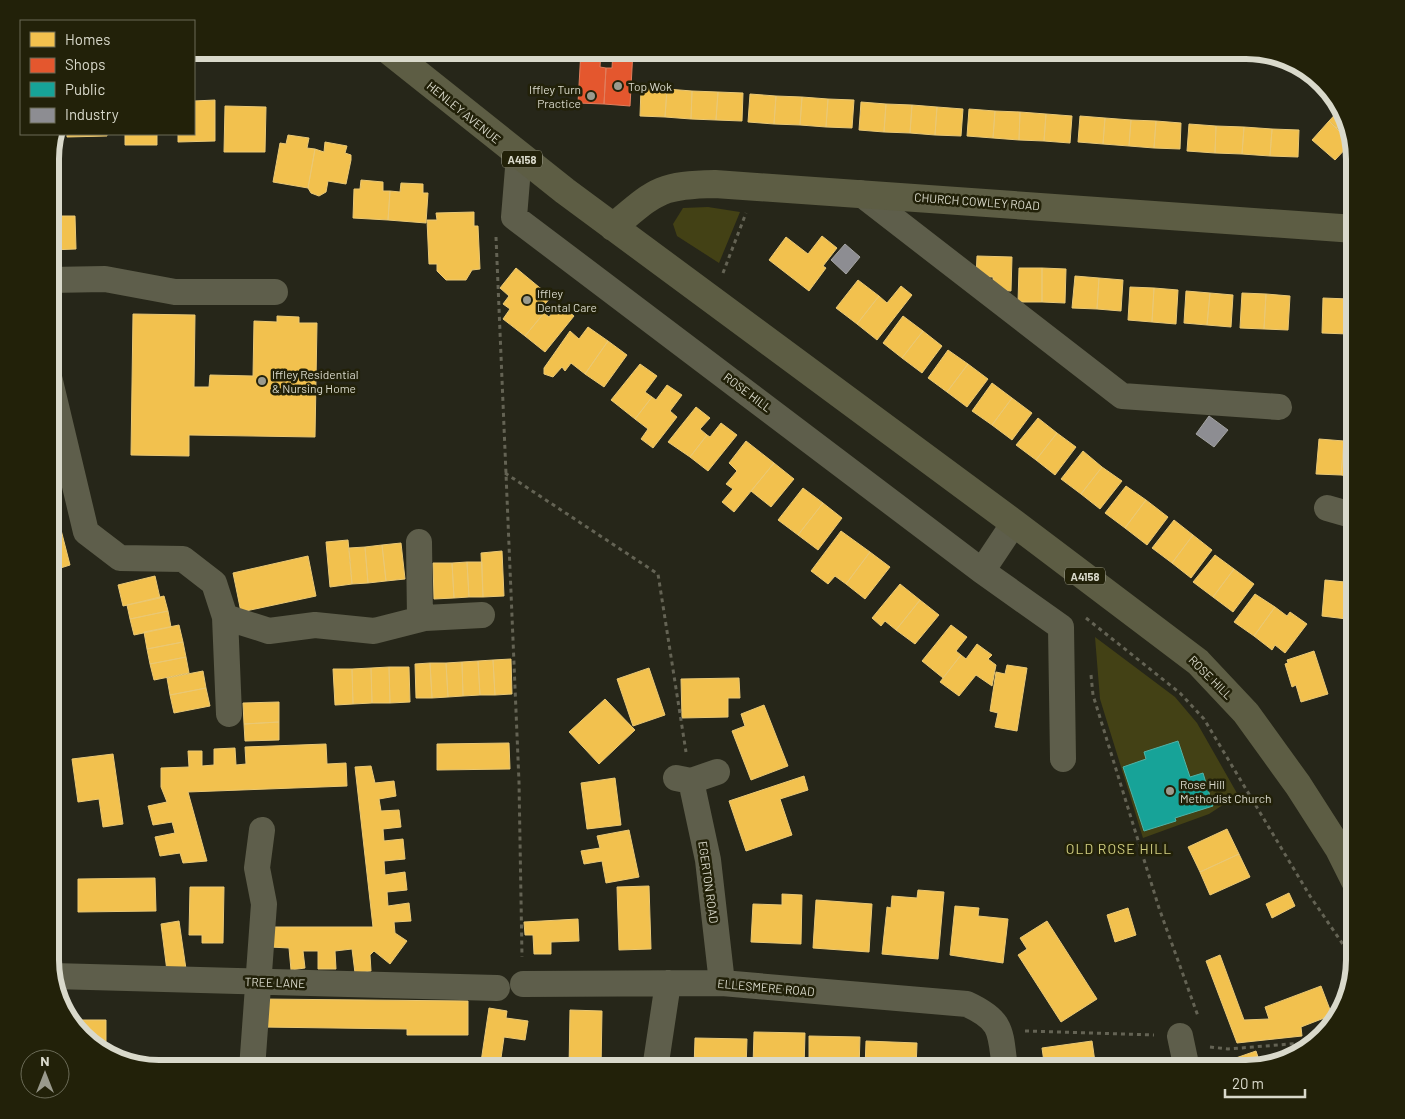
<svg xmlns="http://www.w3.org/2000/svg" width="1405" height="1119" font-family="Barlow,sans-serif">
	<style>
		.green { fill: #434115 }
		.homes { fill: #f2c14e; stroke: #eac874 }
		.shops { fill: #e4572e; stroke: #e17e5d }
		.public { fill: #17a398; stroke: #51b3a7 }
		.industry { fill: #8d8d92; stroke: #a4a4a3 }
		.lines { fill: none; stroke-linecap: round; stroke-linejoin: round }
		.path { stroke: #646354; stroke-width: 3; stroke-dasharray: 4 4; stroke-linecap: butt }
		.minor { stroke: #5e5e4b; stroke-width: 26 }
		.major { stroke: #5d5d44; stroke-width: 28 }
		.poi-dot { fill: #9a9a8d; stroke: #222109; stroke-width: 2 }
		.labels { text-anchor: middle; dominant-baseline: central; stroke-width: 5; stroke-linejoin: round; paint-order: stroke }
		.shield { fill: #222109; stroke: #a2a291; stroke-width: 1 }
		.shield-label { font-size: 11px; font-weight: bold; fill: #d9d9cb }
		.poi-label { font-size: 12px; fill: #d9d9cb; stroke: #222109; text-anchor: start }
		.street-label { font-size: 12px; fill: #d9d9cb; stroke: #222109 }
		.neighbourhood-label { font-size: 14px; letter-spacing: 1px; fill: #d1ce80; stroke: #222109 }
		.rim { fill: none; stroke: #d9d9cb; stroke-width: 6 }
	</style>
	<rect width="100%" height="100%" fill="#262619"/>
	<!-- green -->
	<path class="green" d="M708,207L740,212L719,263L677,236L673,224L683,208Z
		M1095,637L1175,697L1197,723L1238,795L1209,814L1143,838L1100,699Z"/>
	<!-- homes -->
	<path class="homes" d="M641,88L667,89L665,117L640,116Z
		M667,89L692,91L691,119L665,117Z
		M692,91L718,92L716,120L691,119Z
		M718,92L743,93L742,121L716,120Z
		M750,94L776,96L774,124L748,122Z
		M776,96L802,97L800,125L774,124Z
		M802,97L828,99L826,127L800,125Z
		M828,99L854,100L852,128L826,127Z
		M215,100V141L178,142V134H194V101Z
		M861,102L886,104L884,132L859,130Z
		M886,104L912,105L910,133L884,132Z
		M912,105L937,107L935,135L910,133Z
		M225,106L266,107L265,152H224Z
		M937,107L963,109L961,136L935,135Z
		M1341,108L1344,111L1351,140L1329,121Z
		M969,109L995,111L993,138L967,136Z
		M995,111L1020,112L1019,140L993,138Z
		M1020,112L1046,114L1044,141L1019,140Z
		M1046,114L1072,116L1070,143L1044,141Z
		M1080,116L1105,118L1103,144L1078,142Z
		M1105,118L1131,120L1129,146L1103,144Z
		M1131,120L1156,121L1154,148L1129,146Z
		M1156,121L1181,123L1180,149L1154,148Z
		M1329,121L1351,143L1335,160L1312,140Z
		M1189,124L1216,126L1215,153L1187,151Z
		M1216,126L1244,127L1242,154L1215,153Z
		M1244,127L1272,129L1270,156L1242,154Z
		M1272,129L1299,130L1298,157L1270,156Z
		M67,134H107V136L67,137Z
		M125,134H157V145H125Z
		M288,135L309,138L307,148L315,149L308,188L273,182L280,143L286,144Z
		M325,142L347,146L345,153L351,155V160L346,184L328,181L326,192L319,196L311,193L308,188L315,149L324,152Z
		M361,180L383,182V191H390L388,220L353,218L354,189H360Z
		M401,183L423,184V193H428L426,223L388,220L390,191L400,192Z
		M474,212V226H478L480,269L472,270L466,280H446L437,271V264H429L427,220H437L436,213Z
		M50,216H75L76,249L50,250Z
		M822,236L837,248L823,266L826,268L809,291L769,260L786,237L808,254Z
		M977,256L1012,257L1011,291L993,290V277H976Z
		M516,268L551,297L540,310L544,313L525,336L503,319L510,309L503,304L509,296L500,288Z
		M1019,268H1042V302H1018Z
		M1042,268L1066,269L1065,303L1042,302Z
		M1075,276L1099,278L1097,309L1072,308Z
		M1099,278L1123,280L1121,311L1097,309Z
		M858,280L879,296L857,324L836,308Z
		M901,286L912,295L877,340L857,324L879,296L887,303Z
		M1130,287L1154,288L1152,322L1128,320Z
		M1154,288L1178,290L1176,324L1152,322Z
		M1186,291L1210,293L1207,325L1184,323Z
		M1210,293L1233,295L1231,327L1207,325Z
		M1242,293L1266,294L1264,329L1240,328Z
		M1266,294L1290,296L1288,330L1264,329Z
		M1323,298L1349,299L1348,334L1322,333Z
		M1349,299H1355V335L1348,334Z
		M559,304L574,316L545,352L525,336L544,313L549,317Z
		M133,314L195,315L194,387H209L210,375L253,376L254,321L277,322V316L299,317V323H317L315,437L189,435V456L131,455Z
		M903,316L923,331L902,358L883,343Z
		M588,327L608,341L585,374L571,363L565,371L562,367L553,377L544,374V368L570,331L579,339Z
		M923,331L942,346L922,373L902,358Z
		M608,341L627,355L604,387L585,374Z
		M948,350L968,364L947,392L928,378Z
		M640,364L657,376L645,392L652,397L635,419L611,400Z
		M968,364L988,379L967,407L947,392Z
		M992,383L1012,398L992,425L972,411Z
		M667,385L682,395L670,411L677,417L653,448L641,439L648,429L635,419L652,397L656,400Z
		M1012,398L1032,413L1012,440L992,425Z
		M696,407L710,418L700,429L707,435L690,457L668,442Z
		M1038,418L1057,433L1036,460L1016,445Z
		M721,423L737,435L708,471L690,457L707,435L710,437Z
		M1057,433L1076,447L1055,475L1036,460Z
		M1319,439L1344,441L1341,475L1316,474Z
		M746,441L774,463L734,512L722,502L733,489L726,484L737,471L729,463Z
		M1344,441L1355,442V477L1341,475Z
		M1083,451L1102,467L1081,494L1061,479Z
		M774,463L794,479L771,507L751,491Z
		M1102,467L1122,481L1100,509L1081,494Z
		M1126,486L1146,500L1125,528L1105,513Z
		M803,488L823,503L798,535L778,520Z
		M1146,500L1168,517L1147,545L1125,528Z
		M823,503L842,518L818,550L798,535Z
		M1174,520L1193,535L1172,563L1152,548Z
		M60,526L70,565L51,571L54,583L50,584V528Z
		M841,531L870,552L846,584L835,576L828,584L811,571Z
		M1193,535L1212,550L1191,578L1172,563Z
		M348,540L352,584L330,587L326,542Z
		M401,543L405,579L386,581L382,545Z
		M382,545L386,581L368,583L365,547Z
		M365,547L368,583L352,584L349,548Z
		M502,551L504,596L483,597L481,553Z
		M870,552L890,567L865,599L846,584Z
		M1215,555L1234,569L1213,597L1193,582Z
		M308,556L316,596L241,612L233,573Z
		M467,562L469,597L454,598L452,563Z
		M467,562H482L483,597H469Z
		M433,563H452L454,598L434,599Z
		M1234,569L1254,584L1233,612L1213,597Z
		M155,576L160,598L123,606L118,585Z
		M1325,580L1355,583V620L1322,616Z
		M900,584L920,600L896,630L885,621L881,626L872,618Z
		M1255,594L1275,607L1254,636L1234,622Z
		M164,596L168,611L130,619L127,605Z
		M920,600L939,615L915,644L896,630Z
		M1275,607L1287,616L1290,612L1307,624L1285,653L1275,645L1272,650L1254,636Z
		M168,611L171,627L134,635L130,619Z
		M179,625L183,642L147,649L144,632Z
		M951,625L967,637L956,651L961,655L943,678L922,661Z
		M183,642L186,657L150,664L147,649Z
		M977,644L992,655L988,659L996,665L992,686L976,675L959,696L940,682L961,655L966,659Z
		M1314,651L1328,694L1301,702L1296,685L1292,687L1285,664L1288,663L1287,660Z
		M186,657L189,673L154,680L150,664Z
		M511,659L512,694L495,695L493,660Z
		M493,660L495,695H480L478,661Z
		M478,661L480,695L463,696L462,662Z
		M462,662L463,696L448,697L446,663Z
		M430,663L432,698H416L415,664Z
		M430,663H446L448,697L432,698Z
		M1007,665L1027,668L1017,731L995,727L998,713L990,711L996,672L1005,674Z
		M389,667L390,703H372L371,668Z
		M389,667H409L410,702L390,703Z
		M371,668L372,703L353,704L352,669Z
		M649,668L665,715L633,726L617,679Z
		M333,669H352L353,704L335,705Z
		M203,671L206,688L170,695L167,678Z
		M739,678L740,698H728V717L682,718L681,679Z
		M206,688L210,706L174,713L170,695Z
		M605,699L635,730L599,764L569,732Z
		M279,702V722L244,724L243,703Z
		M764,705L788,766L751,780L732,731L745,726L741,714Z
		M279,722V740L245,741L244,724Z
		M509,743L510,769L437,770V744Z
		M326,744L327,764L346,763L347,786L188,792L207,861L183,863L180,853L160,856L155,837L175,833L172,822L153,825L148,806L167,802L161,787V768L189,767L188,751H202V766L214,765V749L235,748L236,765L246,764L245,747Z
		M113,754L123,824L103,827L99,799L78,802L72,759Z
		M371,766L375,783L394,781L396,796L379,799L381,811L399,810L401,827L383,829L384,841L403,839L405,859L384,861L385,875L405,872L407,890L387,892L388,906L409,903L411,921L394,922L395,933L407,941L390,964L374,951L370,955L371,971L355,973L352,949L335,951L336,969H318V951H303L305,968L291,970L289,948L270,947L272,927H373L355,767Z
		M804,776L808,790L780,799L792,835L746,851L729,801Z
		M615,778L621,825L587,829L581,783Z
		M1227,829L1239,854L1200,872L1188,847Z
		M629,830L639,877L606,883L602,861L584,864L581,851L600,848L597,836Z
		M1239,854L1250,877L1210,895L1200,872Z
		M155,878L156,911L78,912V879Z
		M649,886L651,949L619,950L617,887Z
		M190,887H224L223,943H202V935H189Z
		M918,890L944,892L938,959L882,954L887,907L891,908L892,896L917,898Z
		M1289,893L1295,906L1272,918L1266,904Z
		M782,894L802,895L801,944L751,942L753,904L782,905Z
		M816,900L872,904L869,952L813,948Z
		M955,906L979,908L978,916L1008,919L1003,963L950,955Z
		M1128,908L1136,935L1115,942L1107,915Z
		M578,919L579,941L551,942V954H534L533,935H525L524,922Z
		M179,921L186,969L167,971L161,924Z
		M1047,921L1097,999L1061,1022L1018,955L1027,949L1020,938Z
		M1220,955L1244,1020L1269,1019L1265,1007L1321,986L1332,1015L1301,1027L1302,1036L1237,1043L1206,961Z
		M261,999L468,1001V1035H407V1029L261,1027Z
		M489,1008L507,1011L506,1018L528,1021L525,1040L504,1037L500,1065L481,1062Z
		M570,1010L602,1011L601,1069H569Z
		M73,1020H106V1053L87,1042L73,1023Z
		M754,1032L805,1033L804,1069L753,1066Z
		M809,1036L860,1037L859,1069H809Z
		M695,1038L747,1039L746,1069H694Z
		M866,1041L917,1043L916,1069H865Z
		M1092,1041L1096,1069H1045L1042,1048Z
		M1256,1051L1261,1066L1233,1069L1230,1060Z
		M1301,1052L1294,1058L1277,1062L1276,1059Z
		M927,1058L963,1059L962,1069H927Z
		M1174,1062L1176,1069H1152L1151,1066Z"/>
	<!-- shops -->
	<path class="shops" d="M581,50H601L600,67L606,68L604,104L578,103Z
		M613,50H633L630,106L604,104L606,68H612Z"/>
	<!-- public -->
	<path class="public" d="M1178,741L1190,777L1203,773L1213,806L1175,818L1176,821L1144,831L1123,767L1146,759L1144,752Z"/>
	<!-- industry -->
	<path class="industry" d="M845,244L860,257L846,274L831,260Z
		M1209,416L1228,430L1214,447L1196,434Z"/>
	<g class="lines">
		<!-- path -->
		<path class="path" d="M496,237L519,782L522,957
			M723,273L746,213
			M505,473L658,574L686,752
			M1086,618L1180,693L1204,719L1310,896L1355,962
			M1091,675L1093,695L1159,908L1198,1016
			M1348,951L1355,947
			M1025,1031L1154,1035
			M1210,1047L1228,1049L1315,1042"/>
		<!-- minor -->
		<path class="minor" d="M519,156L514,217L982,571L1061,627L1063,759
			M860,193L1122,396L1279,407
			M50,280L105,279L175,292H275
			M50,381L86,532L120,558L183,559L214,583L225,617L229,714
			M1327,508L1355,516
			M419,542L420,619
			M982,571L1014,523
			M225,617L269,631L315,625L374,631L425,618L482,615
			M676,778L691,781L717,772
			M691,781L708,860L722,983
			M53,976L497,988
			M523,984L722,983L967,1004C1004,1021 1000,1032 1005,1069
			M1180,1036L1187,1069
			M252,1069L264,904L257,868L262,830
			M655,1069L668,983"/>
		<!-- major -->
		<path class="major" d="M388,50L565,191L1014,523L1198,662L1246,713L1298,785L1339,849L1355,881
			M613,227C655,192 658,185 715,184L1355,229"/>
	</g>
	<!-- markers -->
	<g class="poi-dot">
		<circle cx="618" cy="86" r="5"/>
		<circle cx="591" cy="96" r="5"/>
		<circle cx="527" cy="300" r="5"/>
		<circle cx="262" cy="381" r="5"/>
		<circle cx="1170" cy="791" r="5"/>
	</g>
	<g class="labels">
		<!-- shield labels -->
		<g class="shield">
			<rect x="502" y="150.5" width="40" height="17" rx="4"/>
			<rect x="1065" y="567.5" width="40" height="17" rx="4"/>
		</g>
		<g class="shield-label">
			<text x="522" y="159">A4158</text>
			<text x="1085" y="576">A4158</text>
		</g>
		<!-- poi labels -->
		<g class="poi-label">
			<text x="628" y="86">Top Wok</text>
			<text x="581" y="89" text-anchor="end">Iffley Turn<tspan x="581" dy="14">Practice</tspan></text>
			<text x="537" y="293">Iffley<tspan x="537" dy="14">Dental Care</tspan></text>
			<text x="272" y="374">Iffley Residential<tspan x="272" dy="14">&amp; Nursing Home</tspan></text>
			<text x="1180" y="784">Rose Hill<tspan x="1180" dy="14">Methodist Church</tspan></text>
		</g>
		<!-- street labels -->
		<g class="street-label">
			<text transform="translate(464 112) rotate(39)">HENLEY AVENUE</text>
			<text transform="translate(977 201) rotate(4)">CHURCH COWLEY ROAD</text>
			<text transform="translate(748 392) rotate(37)">ROSE HILL</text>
			<text transform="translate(1211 677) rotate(45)">ROSE HILL</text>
			<text transform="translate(709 882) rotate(82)">EGERTON ROAD</text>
			<text transform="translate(275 982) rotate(2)">TREE LANE</text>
			<text transform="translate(766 987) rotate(5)">ELLESMERE ROAD</text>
		</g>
		<!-- neighbourhood labels -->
		<g class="neighbourhood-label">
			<text x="1119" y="848">OLD ROSE HILL</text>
		</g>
	</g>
	<!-- crop -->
	<path d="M0 0H1405V1119H0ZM159 59H1246A100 100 0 0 1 1346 159V960A100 100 0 0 1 1246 1060H159A100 100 0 0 1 59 960V159A100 100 0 0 1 159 59Z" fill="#222109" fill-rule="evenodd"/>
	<path class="rim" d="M159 59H1246A100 100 0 0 1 1346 159V960A100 100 0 0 1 1246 1060H159A100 100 0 0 1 59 960V159A100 100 0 0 1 159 59Z"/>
	<!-- legend -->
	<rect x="20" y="20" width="175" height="115" fill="#222109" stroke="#6b6b57"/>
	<rect x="30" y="32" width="25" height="15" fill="#f2c14e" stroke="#6b6b57"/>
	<text x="65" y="45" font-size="15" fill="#d9d9cb">Homes</text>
	<rect x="30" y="58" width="25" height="15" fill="#e4572e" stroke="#6b6b57"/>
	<text x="65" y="70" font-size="15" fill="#d9d9cb">Shops</text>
	<rect x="30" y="82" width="25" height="15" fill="#17a398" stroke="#6b6b57"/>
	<text x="65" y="95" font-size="15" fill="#d9d9cb">Public</text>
	<rect x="30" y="108" width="25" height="15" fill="#8d8d92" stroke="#6b6b57"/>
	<text x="65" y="120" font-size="15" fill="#d9d9cb">Industry</text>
	<!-- north arrow -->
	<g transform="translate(45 1074)"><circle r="24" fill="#222109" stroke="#6b6b57"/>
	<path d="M0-4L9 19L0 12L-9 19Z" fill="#9a9a8d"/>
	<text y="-8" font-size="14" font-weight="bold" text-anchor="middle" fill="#d9d9cb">N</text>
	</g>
	<!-- scale -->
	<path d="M1225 1089v8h80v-8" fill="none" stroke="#d9d9cb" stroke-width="2.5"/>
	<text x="1232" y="1089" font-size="15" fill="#d9d9cb" stroke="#222109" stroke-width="4" paint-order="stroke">20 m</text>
</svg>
